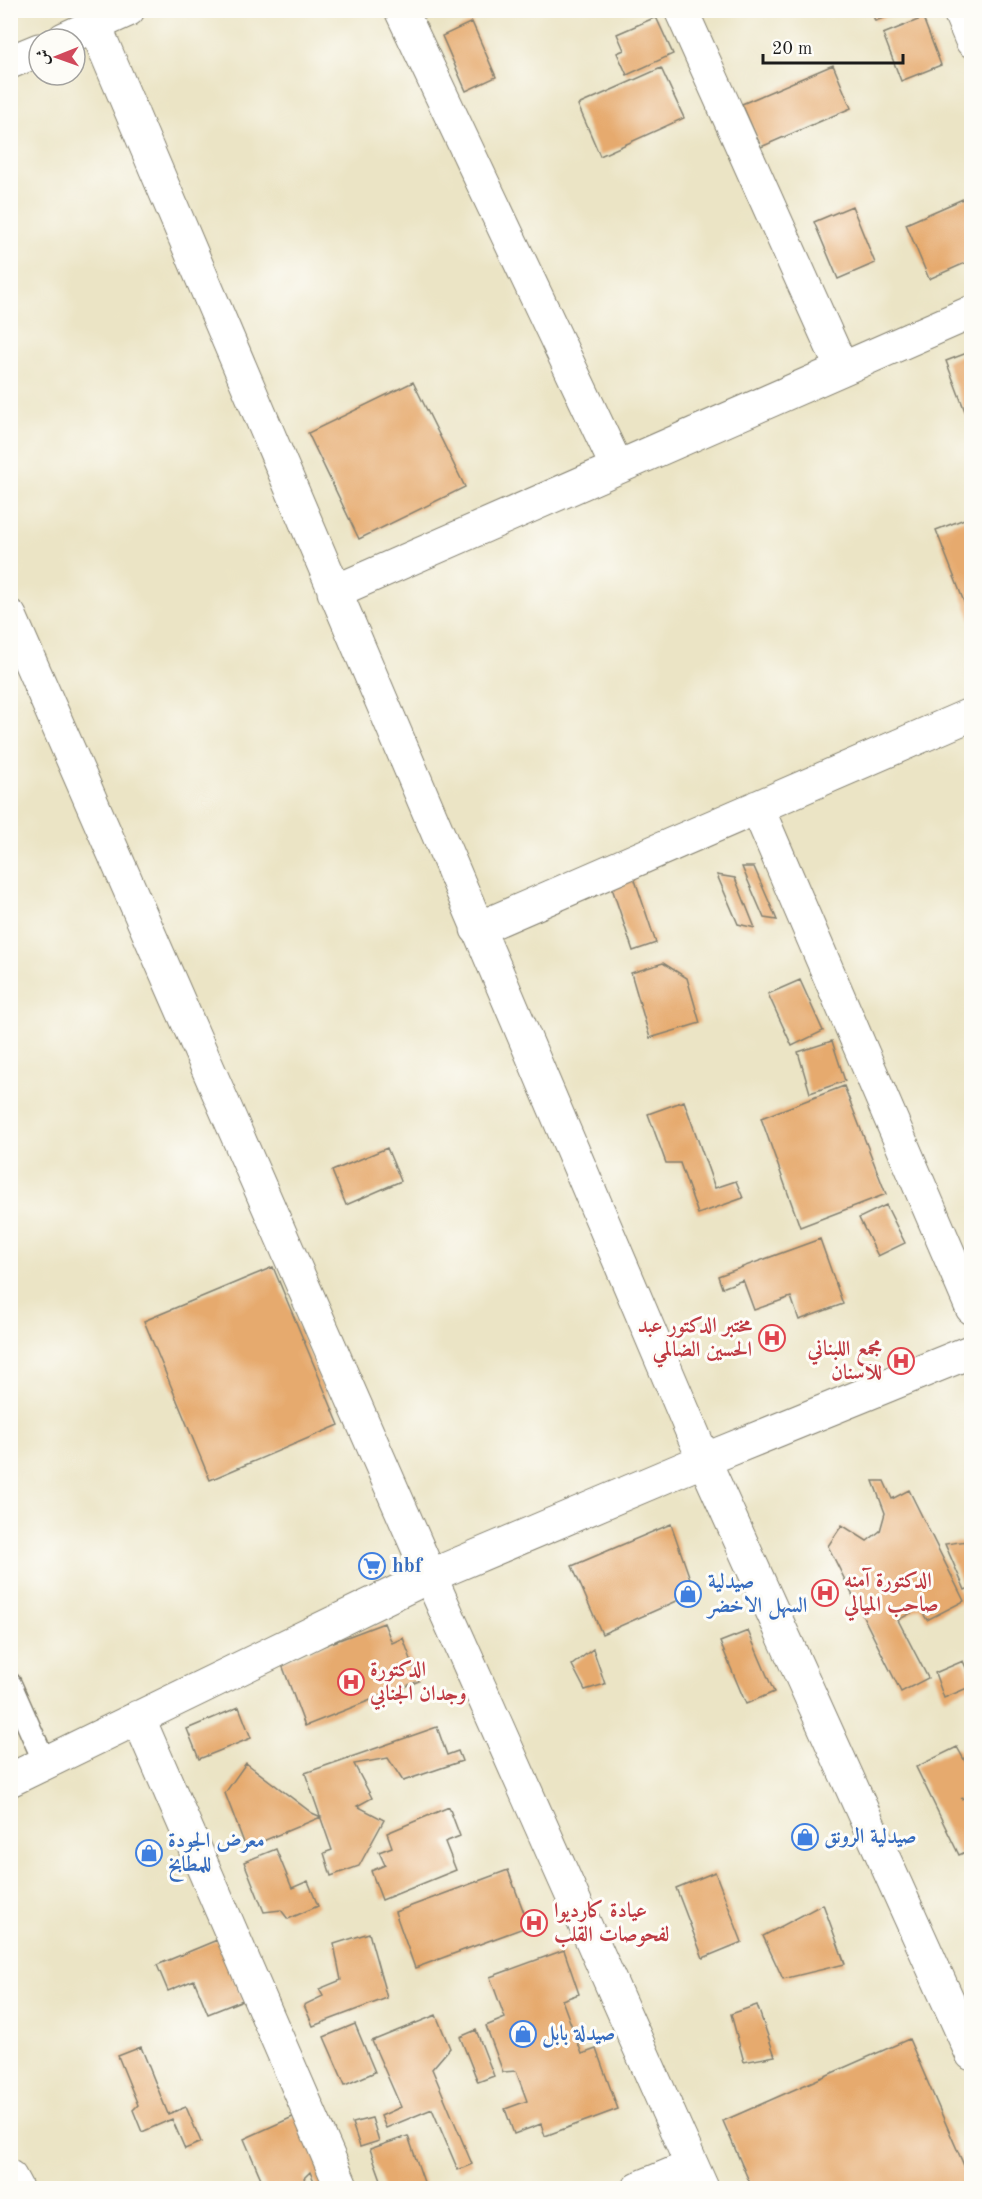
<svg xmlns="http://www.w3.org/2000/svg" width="982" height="2199" font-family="'Old Standard TT',Amiri,serif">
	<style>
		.building { fill: #e6aa6e }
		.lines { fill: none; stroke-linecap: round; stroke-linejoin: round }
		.lane-casing { stroke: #848070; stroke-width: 25 }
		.street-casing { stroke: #848070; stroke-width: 35 }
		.lane { stroke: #fff; stroke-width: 22 }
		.street { stroke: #fff; stroke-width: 33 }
		.labels { text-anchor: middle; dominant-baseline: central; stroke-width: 6; stroke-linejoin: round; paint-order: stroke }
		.health-label { font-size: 21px; font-weight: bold; fill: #be3a42; stroke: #fdfcf7; text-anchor: start }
		.shop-label { font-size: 21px; font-weight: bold; fill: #366cbe; stroke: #fdfcf7; text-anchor: start }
	</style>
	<rect width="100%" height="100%" fill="#fdfcf7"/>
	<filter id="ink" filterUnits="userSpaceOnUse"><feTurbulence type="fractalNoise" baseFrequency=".0167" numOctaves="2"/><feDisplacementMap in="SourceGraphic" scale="12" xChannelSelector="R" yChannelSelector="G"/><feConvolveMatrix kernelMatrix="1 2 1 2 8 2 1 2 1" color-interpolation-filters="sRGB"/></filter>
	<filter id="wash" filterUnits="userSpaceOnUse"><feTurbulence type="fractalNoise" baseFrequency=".008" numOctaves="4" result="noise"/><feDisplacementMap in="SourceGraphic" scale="24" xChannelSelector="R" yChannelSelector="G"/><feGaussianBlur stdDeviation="1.35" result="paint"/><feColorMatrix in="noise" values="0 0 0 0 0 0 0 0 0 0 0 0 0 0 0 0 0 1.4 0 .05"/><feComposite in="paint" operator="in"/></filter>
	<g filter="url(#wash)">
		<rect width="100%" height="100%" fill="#ebe4c5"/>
		<g id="blocks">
			<!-- building -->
			<path class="building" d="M871,10H903V11L875,21Z
				M656,17L673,54L627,75L617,53L624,50L617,34Z
				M923,18L941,65L901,81L883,34Z
				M472,22L496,77L466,91L442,36Z
				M833,65L851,108L761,147L742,104Z
				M661,68L684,118L600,156L578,105Z
				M972,195V260L929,279L906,224Z
				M852,206L875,263L838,279L814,222Z
				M972,351V427H971L946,361Z
				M413,382L465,487L359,539L308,433Z
				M972,516V620H971L936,530Z
				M742,867H754L777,920L764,918Z
				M633,874L656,943L633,951L610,882Z
				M717,875L735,878L755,928L738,924Z
				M663,963L687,978L700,1023L650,1038L631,973Z
				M800,980L823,1031L792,1046L768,994Z
				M832,1041L845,1081L810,1093L798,1052Z
				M844,1086L886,1194L800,1227L761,1118Z
				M684,1101L715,1188L736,1181L743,1198L698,1214L680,1163H666L648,1114Z
				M387,1148L401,1181L346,1205L332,1171Z
				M886,1205L905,1243L878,1256L859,1218Z
				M820,1239L843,1304L799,1320L791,1297L754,1310L743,1280L722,1288L718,1276Z
				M273,1267L339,1425L210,1480L144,1321Z
				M873,1481H884L892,1499L909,1490L964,1601L927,1620L920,1608L898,1620L928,1678L901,1692L828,1546L842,1525L867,1541L880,1531L885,1513Z
				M671,1524L695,1593L602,1634L572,1566Z
				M967,1541L972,1552V1587L965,1590L945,1544Z
				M384,1623L392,1643L403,1638L419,1681L305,1726L281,1662Z
				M748,1631L774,1692L746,1704L720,1642Z
				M593,1649L605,1684L585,1690L572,1665Z
				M963,1661L972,1681V1686L944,1698L935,1673Z
				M239,1707L251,1738L199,1759L187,1729Z
				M437,1727L447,1755L458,1751L462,1761L403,1781L388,1758L354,1764L372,1798L357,1806L384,1820L359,1866L331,1876L324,1853L332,1850L305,1773Z
				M957,1747L972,1774V1794L961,1799L972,1795V1849L959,1855L916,1767Z
				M246,1763L312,1813L321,1817L246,1848L225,1793Z
				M449,1807L460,1836L445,1842L456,1870L382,1900L371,1871L385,1865L379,1852L392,1847L387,1833Z
				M276,1849L292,1888L308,1881L318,1906L288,1919L281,1910L264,1912L244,1862Z
				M508,1870L529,1926L415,1968L395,1912Z
				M715,1872L742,1942L703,1958L676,1888Z
				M823,1904L845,1964L783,1979L763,1936Z
				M369,1933L387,1998L313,2026L304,2005L323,1996L319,1989L341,1980L334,1944Z
				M217,1940L243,2000L208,2014L194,1980L168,1991L157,1965Z
				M564,1950L579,1994L562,2000L582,2054L596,2049L618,2109L545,2136L541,2124L514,2134L505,2109L527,2101L516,2071L503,2072L486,2026L505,2018L490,1977Z
				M757,2005L775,2056L744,2062L731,2014Z
				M436,2015L450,2048L432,2069L472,2164L458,2170L432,2109L386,2128L381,2116L401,2107L372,2041Z
				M355,2024L375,2072L345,2085L324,2037Z
				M476,2030L494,2076L478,2082L460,2037Z
				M909,2039L972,2184V2188H752L723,2121Z
				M141,2047L168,2114L186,2107L201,2142L185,2149L172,2119L142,2132L133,2110L138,2105L118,2056Z
				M297,2115L329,2188H317L310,2172L304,2178L308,2188H265L244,2139Z
				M372,2118L379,2141L360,2147L352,2123Z
				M408,2136L425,2185L416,2188H384L370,2149Z"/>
		</g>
	</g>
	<g filter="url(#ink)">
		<use href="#blocks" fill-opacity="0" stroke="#848070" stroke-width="1.5"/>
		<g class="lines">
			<defs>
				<path id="lane" d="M10,1684L45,1763"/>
				<path id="street" d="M401,10L617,467
					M681,10L842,369
					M959,10L972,41
					M95,26L704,1460L972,2054
					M64,39L128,10
					M10,62L39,50
					M334,592L972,312
					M10,616L430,1576L702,2188
					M757,807L972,1308
					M477,929L972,714
					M138,1717L342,2188
					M10,1780L430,1576L704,1460L972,1351
					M10,2177L16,2188
					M639,2188L692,2166"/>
			</defs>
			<!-- lane casing -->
			<use href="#lane" class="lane-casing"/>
			<!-- street casing -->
			<use href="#street" class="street-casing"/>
			<!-- lane -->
			<use href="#lane" class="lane"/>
			<!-- street -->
			<use href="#street" class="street"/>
		</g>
	</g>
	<!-- icons -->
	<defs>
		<symbol id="hospital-ring" viewBox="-11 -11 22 22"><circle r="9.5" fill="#fdfcf7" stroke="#e0444e" stroke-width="1.5"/><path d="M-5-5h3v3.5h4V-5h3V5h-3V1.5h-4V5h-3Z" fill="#e0444e"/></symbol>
		<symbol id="supermarket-ring" viewBox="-11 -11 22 22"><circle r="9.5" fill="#fdfcf7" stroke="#3f7fe0" stroke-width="1.5"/><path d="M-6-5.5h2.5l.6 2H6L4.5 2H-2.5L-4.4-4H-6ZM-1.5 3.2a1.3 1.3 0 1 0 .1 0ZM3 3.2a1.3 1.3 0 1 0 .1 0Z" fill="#3f7fe0"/></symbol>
		<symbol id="shop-ring" viewBox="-11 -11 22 22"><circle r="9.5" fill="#fdfcf7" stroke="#3f7fe0" stroke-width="1.5"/><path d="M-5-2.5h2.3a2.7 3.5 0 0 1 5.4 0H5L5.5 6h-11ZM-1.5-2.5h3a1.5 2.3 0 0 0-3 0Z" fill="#3f7fe0"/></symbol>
	</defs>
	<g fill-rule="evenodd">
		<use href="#hospital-ring" x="757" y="1323" width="30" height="30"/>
		<use href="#hospital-ring" x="886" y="1346" width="30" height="30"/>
		<use href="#supermarket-ring" x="357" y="1551" width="30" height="30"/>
		<use href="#hospital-ring" x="810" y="1578" width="30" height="30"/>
		<use href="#shop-ring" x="673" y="1579" width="30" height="30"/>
		<use href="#hospital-ring" x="336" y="1667" width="30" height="30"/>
		<use href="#shop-ring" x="790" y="1822" width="30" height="30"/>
		<use href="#shop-ring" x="134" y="1838" width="30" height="30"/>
		<use href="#hospital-ring" x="519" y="1908" width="30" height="30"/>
		<use href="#shop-ring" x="508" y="2019" width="30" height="30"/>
	</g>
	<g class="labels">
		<!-- health labels -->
		<g class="health-label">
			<text x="752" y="1326" text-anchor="end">مختبر الدكتور عبد<tspan x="752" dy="24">الحسين الضالمي</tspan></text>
			<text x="882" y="1349" text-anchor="end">مجمع اللبناني<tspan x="882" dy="24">للاسنان</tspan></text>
			<text x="844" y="1581">الدكتورة آمنه<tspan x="844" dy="24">صاحب الميالي</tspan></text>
			<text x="370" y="1670">الدكتورة<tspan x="370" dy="24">وجدان الجنابي</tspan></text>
			<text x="554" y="1911">عيادة كارديوا<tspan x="554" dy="24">لفحوصات القلب</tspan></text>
		</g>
		<!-- shop labels -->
		<g class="shop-label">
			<text x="392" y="1566">hbf</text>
			<text x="708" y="1582">صيدلية<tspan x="708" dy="24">السهل الاخضر</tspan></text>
			<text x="824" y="1837">صيدلية الرونق</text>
			<text x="168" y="1841">معرض الجودة<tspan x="168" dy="24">للمطابخ</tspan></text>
			<text x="542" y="2034">صيدلة بابل</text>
		</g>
	</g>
	<!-- margin -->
	<rect width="982" height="2199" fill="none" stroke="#fdfcf7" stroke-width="36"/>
	<!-- north arrow -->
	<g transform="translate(57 57) rotate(269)"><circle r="28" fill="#fdfcf7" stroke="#a3a29f" stroke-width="1.5"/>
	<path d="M0-4.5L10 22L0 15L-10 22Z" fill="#d1495b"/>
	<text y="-9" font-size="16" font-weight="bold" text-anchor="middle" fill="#1c1c1c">ش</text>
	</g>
	<!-- scale -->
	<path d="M763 54v9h140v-9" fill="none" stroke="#1c1c1c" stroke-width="3"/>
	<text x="772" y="54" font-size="18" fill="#1c1c1c" stroke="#fdfcf7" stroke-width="4.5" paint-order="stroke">20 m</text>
</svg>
